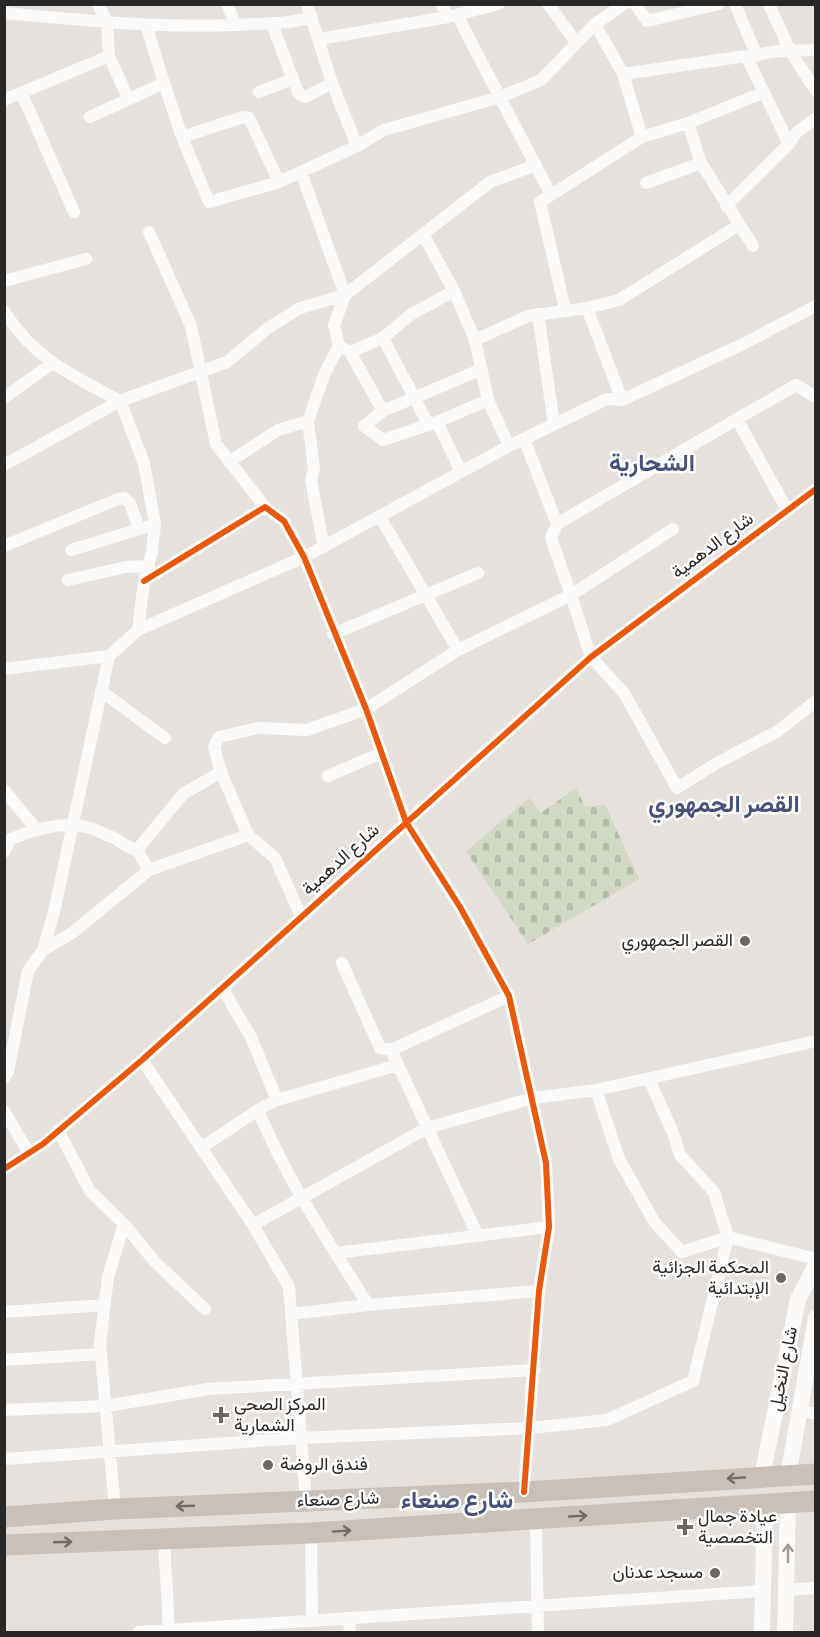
<svg xmlns="http://www.w3.org/2000/svg" width="820" height="1637" font-family="'Alegreya Sans',Vazirmatn,sans-serif">
	<style>
		.cemetery { fill: url(#cemetery-stones) }
		.lines { fill: none; stroke-linecap: round; stroke-linejoin: round }
		.street { stroke: #fbfafa; stroke-width: 12 }
		.secondary { stroke: #fbfafa; stroke-width: 16 }
		.highway { stroke: #cbc0b7; stroke-width: 21 }
		.cycleway-casing { stroke: #fff; stroke-width: 10 }
		.cycleway { stroke: #e8590c; stroke-width: 6 }
		.oneway { stroke: #716c68 }
		.oneway2 { stroke: #9c9b9b }
		.poi-dot { fill: #6a6866; stroke: #fff; stroke-width: 2 }
		.labels { text-anchor: middle; dominant-baseline: central; stroke-width: 5; stroke-linejoin: round; paint-order: stroke }
		.street-label { font-size: 18px; fill: #272727; stroke: #fff }
		.poi-label { font-size: 18px; fill: #272727; stroke: #fff; text-anchor: end }
		.district-label { font-size: 24px; font-weight: bold; fill: #485177; stroke: #fff }
	</style>
	<defs>
		<pattern id="cemetery-stones" width="16" height="16" patternUnits="userSpaceOnUse" patternTransform="scale(1.5)"><rect width="16" height="16" fill="#d2dac3"/><path d="M2 7V4a2 2 0 0 1 4 0v3zM10 15v-3a2 2 0 0 1 4 0v3z" fill="#b4bba8"/></pattern>
	</defs>
	<rect width="100%" height="100%" fill="#e6e1dc"/>
	<!-- cemetery -->
	<path class="cemetery" d="M576,788L585,807L605,805L639,879L528,944L466,851L529,798L541,813Z"/>
	<g class="lines">
		<!-- street -->
		<path class="street" d="M98,4L107,22L109,56L128,98
			M227,4L235,24
			M307,4L332,83L357,146
			M441,4L448,17
			M548,4L576,42
			M635,4L647,21L719,4
			M735,4L757,56
			M769,4L790,51L816,91
			M4,13C81,20 157,28 234,25C260,23 287,25 312,17
			M457,15L551,195
			M272,24L293,79
			M595,24L623,74L780,51L816,50
			M146,25L164,83
			M319,39L448,17L499,4
			M746,56L789,144
			M623,74L642,137
			M259,92L293,79L299,94L305,97L332,83
			M22,94L74,212
			M4,100L109,56
			M90,117L164,83L182,137L209,202L279,182L357,146L384,130L500,97L541,80L595,24L624,4
			M688,123L701,163L753,246
			M182,137L243,117L249,118L279,182
			M646,183L701,163
			M726,206L789,144L796,133L816,118
			M149,232L191,326L216,444L265,507
			M423,234L454,291L475,340L488,400L509,446
			M4,281L86,259
			M587,308L619,300L739,225
			M565,309L540,202L642,137L688,123L762,93
			M4,311C34,359 73,376 120,401L144,463L155,524L152,552L144,581L138,630
			M538,314L554,424
			M383,338L428,424
			M475,340L528,316L587,308L622,400
			M350,352L383,338L410,315L454,291
			M482,369L383,411L364,426L383,440L437,422L488,400
			M4,398L51,364
			M383,411L350,352L339,346L334,325L345,295L490,182L536,165
			M737,419L796,385L816,397
			M437,422L461,472
			M524,439L557,524L737,419L787,510
			M229,462L278,430L308,421
			M4,465L120,401L227,362L268,328L300,308L345,295L301,172
			M380,517L458,650
			M557,524L551,538L571,595L673,529
			M4,546L118,499L124,498L130,503L139,529
			M324,547L311,481L314,468L308,421L324,375L339,346
			M71,550L146,527
			M68,580L126,567L149,566
			M144,581L265,507L284,521L304,557L366,709L406,822L460,907L509,996L546,1163L549,1227L539,1291L524,1492
			M333,634L478,573
			M4,669L109,656L138,630L304,557L509,446L607,399L622,400L741,345L816,306
			M101,691L165,738
			M328,776L379,754
			M4,790L36,829
			M4,852L11,839C35,829 65,820 90,828C98,830 105,835 112,837C122,841 125,848 137,850
			M149,870L137,850L183,794L221,772
			M301,916L275,858L248,835L221,772L214,747L219,737L258,728L307,730L366,709L458,650L571,595L591,657L624,693L677,788L717,763L778,731L816,701
			M43,950L72,933L149,870L248,835
			M342,963L380,1048L391,1050
			M222,988L251,1037L277,1100
			M142,1060L253,1225L289,1287L306,1501
			M4,1078L8,1072L28,971L43,950L54,912L109,656
			M596,1090L619,1159L655,1223L682,1252L728,1237L816,1259
			M258,1110C286,1179 329,1242 368,1305L539,1291
			M4,1111L29,1153
			M58,1130L90,1191L124,1224L155,1262L205,1309
			M201,1148L258,1110L277,1100L398,1065
			M4,1169L43,1144L142,1060L591,657L816,489
			M253,1225L427,1128L533,1098L596,1090L816,1041
			M477,1234L391,1050L509,996
			M336,1253L549,1227
			M4,1312L105,1305
			M291,1314L368,1305
			M4,1360L101,1354
			M4,1410L106,1406L208,1389L535,1370
			M799,1410L816,1414
			M4,1459L300,1438L530,1428L607,1420L693,1381L728,1237L714,1192L680,1155L673,1133L649,1079
			M115,1509L100,1344L108,1277L124,1224
			M536,1518L538,1632
			M311,1533L312,1621
			M164,1538L169,1632
			M788,1590L816,1588
			M349,1618L350,1632
			M139,1632L763,1591"/>
		<!-- secondary -->
		<path class="secondary" d="M788,1476L816,1318
			M762,1477L798,1299L816,1265
			M762,1632L765,1506
			M785,1632L788,1503"/>
		<!-- highway -->
		<path class="highway" d="M4,1517L115,1509L524,1492L816,1474
			M4,1545L311,1533L816,1501"/>
		<defs>
			<path id="cycleway" d="M144,581L265,507L284,521L304,557L366,709L406,822L460,907L509,996L546,1163L549,1227L539,1291L524,1492
				M4,1169L43,1144L142,1060L591,657L816,489"/>
		</defs>
		<!-- cycleway casing -->
		<use href="#cycleway" class="cycleway-casing"/>
		<!-- cycleway -->
		<use href="#cycleway" class="cycleway"/>
	</g>
	<!-- one-way arrows -->
	<defs><path id="oneway-shaft" d="M-6 0H5M1.5-3L5.5 0L1.5 3" fill="none" stroke-width="1.6" stroke-linecap="round" stroke-linejoin="round" transform="scale(1.5)"/></defs>
	<g class="oneway">
		<use href="#oneway-shaft" transform="translate(736 1478) rotate(176)"/>
		<use href="#oneway-shaft" transform="translate(185 1506) rotate(178)"/>
		<use href="#oneway-shaft" transform="translate(578 1516) rotate(-3)"/>
		<use href="#oneway-shaft" transform="translate(342 1531) rotate(-4)"/>
		<use href="#oneway-shaft" transform="translate(63 1542) rotate(-2)"/>
	</g>
	<use class="oneway2" href="#oneway-shaft" transform="translate(788 1553) rotate(-90)"/>
	<!-- markers -->
	<g class="poi-dot">
		<circle cx="745" cy="941" r="6"/>
		<circle cx="781" cy="1278" r="6"/>
		<path d="M218 1406h6v6h6v6h-6v6h-6v-6h-6v-6h6z"/>
		<circle cx="268" cy="1465" r="6"/>
		<path d="M682 1518h6v6h6v6h-6v6h-6v-6h-6v-6h6z"/>
		<circle cx="715" cy="1573" r="6"/>
	</g>
	<g class="labels">
		<!-- street labels -->
		<g class="street-label">
			<text transform="translate(713 546) rotate(-37)">شارع الدهمية</text>
			<text transform="translate(341 860) rotate(-42)">شارع الدهمية</text>
			<text transform="translate(784 1369) rotate(-79)">شارع النخيل</text>
			<text transform="translate(338 1500) rotate(-2)">شارع صنعاء</text>
		</g>
		<!-- poi labels -->
		<g class="poi-label">
			<text x="733" y="941">القصر الجمهوري</text>
			<text x="769" y="1268">المحكمة الجزائية<tspan x="769" dy="21">الإبتدائية</tspan></text>
			<text x="234" y="1405" text-anchor="start">المركز الصحي<tspan x="234" dy="21">الشمارية</tspan></text>
			<text x="280" y="1465" text-anchor="start">فندق الروضة</text>
			<text x="698" y="1517" text-anchor="start">عيادة جمال<tspan x="698" dy="21">التخصصية</tspan></text>
			<text x="703" y="1573">مسجد عدنان</text>
		</g>
		<!-- district labels -->
		<g class="district-label">
			<text x="652" y="464">الشحارية</text>
			<text x="724" y="805">القصر الجمهوري</text>
			<text x="457" y="1501">شارع صنعاء</text>
		</g>
	</g>
	<!-- border -->
	<rect width="820" height="1637" fill="none" stroke="#272727" stroke-width="12"/>
</svg>
